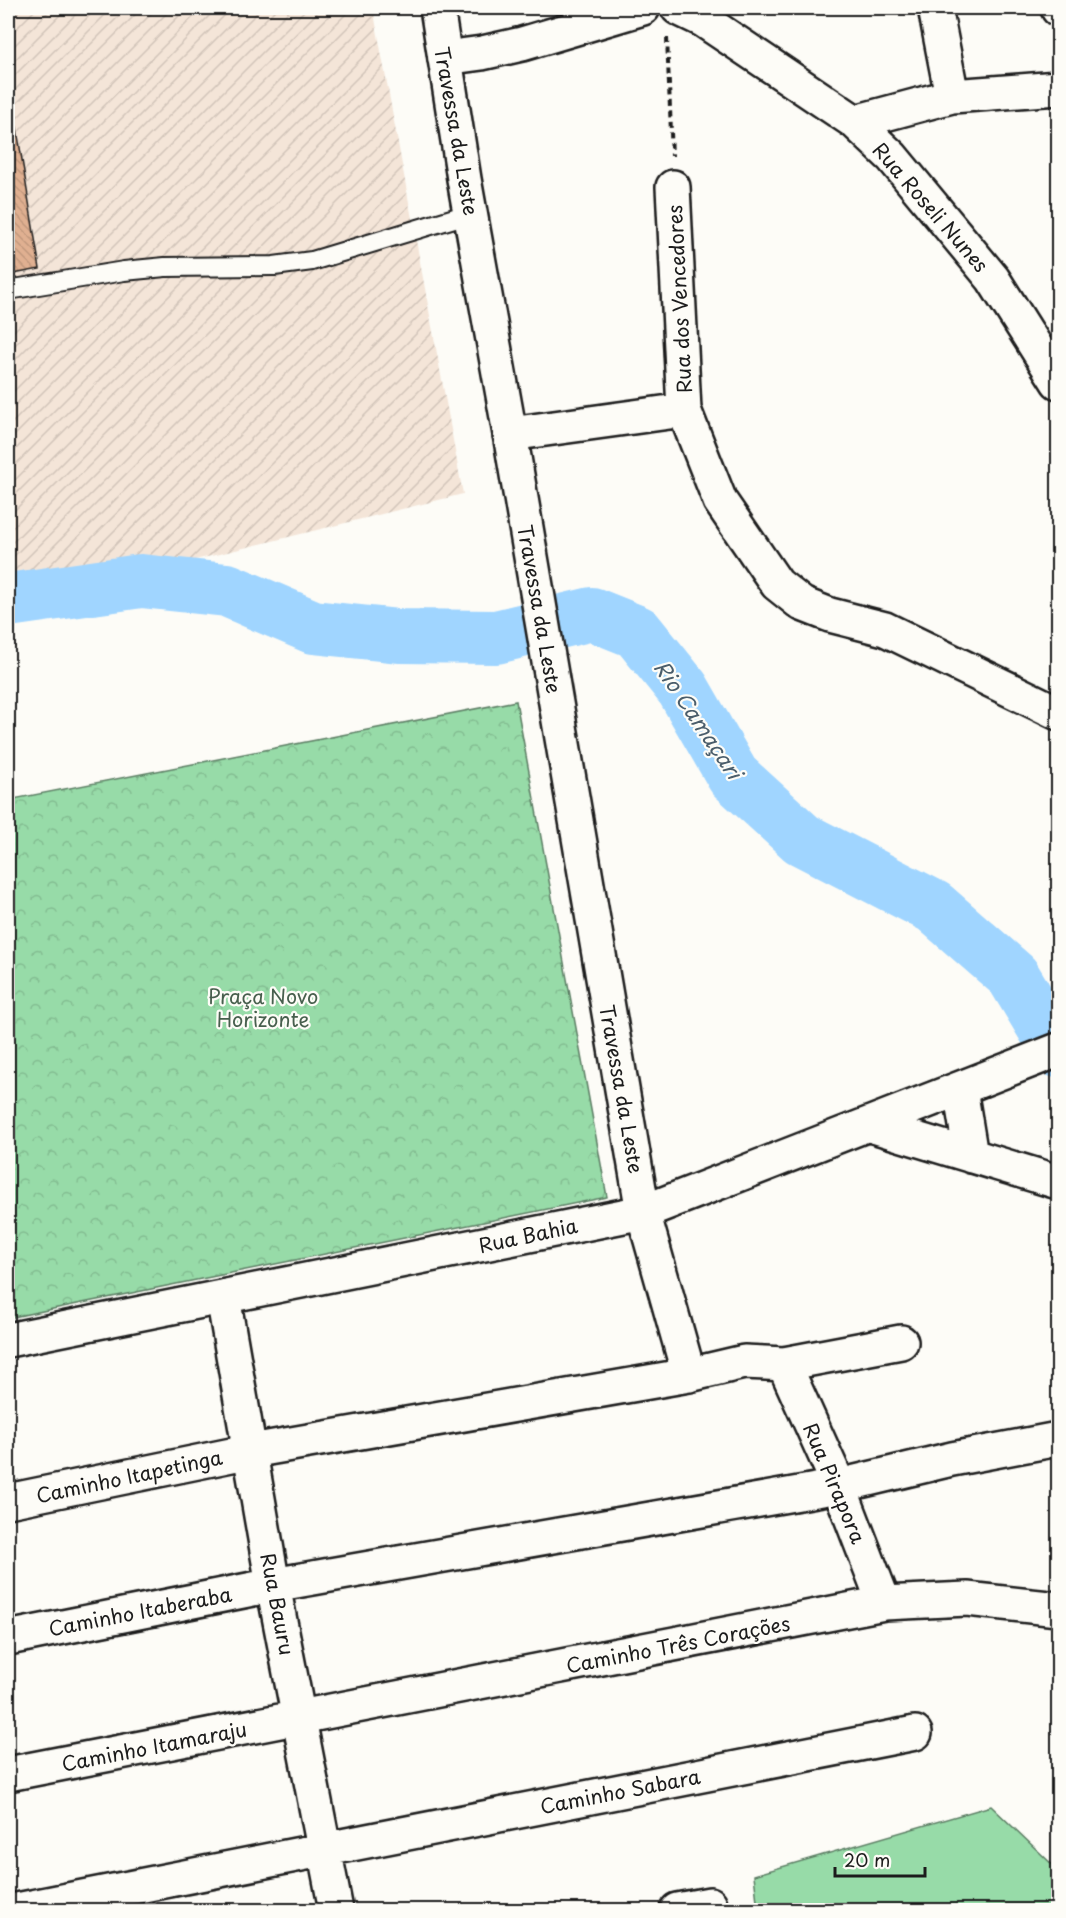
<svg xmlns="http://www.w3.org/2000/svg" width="1066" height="1918" font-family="'Playpen Sans',sans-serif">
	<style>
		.industrial { fill: url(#industrial-furrows) }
		.grass { fill: #97dba8; stroke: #5a7c62; stroke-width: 1.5 }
		.park { fill: url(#park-crowns); stroke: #5a7c62; stroke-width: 1.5 }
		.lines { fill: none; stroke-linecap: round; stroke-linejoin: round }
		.river { stroke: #a0d5ff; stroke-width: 54 }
		.building { fill: url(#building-back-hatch); stroke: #1c1c1c; stroke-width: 1.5 }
		.lane-casing { stroke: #1c1c1c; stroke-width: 22 }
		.street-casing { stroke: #1c1c1c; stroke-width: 38 }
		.secondary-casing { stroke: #1c1c1c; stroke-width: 38 }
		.path { stroke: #1c1c1c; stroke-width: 4; stroke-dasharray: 6 4.5; stroke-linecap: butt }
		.lane { stroke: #fdfcf7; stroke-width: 18 }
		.street { stroke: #fdfcf7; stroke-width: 33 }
		.secondary { stroke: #fdfcf7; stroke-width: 33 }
		.labels { text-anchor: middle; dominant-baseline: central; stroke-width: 4.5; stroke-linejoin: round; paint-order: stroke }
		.street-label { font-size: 20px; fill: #1c1c1c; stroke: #fdfcf7 }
		.park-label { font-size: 20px; fill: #475f4d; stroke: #fdfcf7 }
		.water-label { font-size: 21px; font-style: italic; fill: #4a5d6b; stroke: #fdfcf7 }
	</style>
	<defs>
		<pattern id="industrial-furrows" width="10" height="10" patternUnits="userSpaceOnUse" patternTransform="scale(1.5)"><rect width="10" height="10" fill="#f4e5d8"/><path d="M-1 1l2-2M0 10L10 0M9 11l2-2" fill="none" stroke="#d1c4b9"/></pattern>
		<pattern id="park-crowns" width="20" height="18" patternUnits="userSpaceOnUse" patternTransform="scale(1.5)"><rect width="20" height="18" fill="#97dba8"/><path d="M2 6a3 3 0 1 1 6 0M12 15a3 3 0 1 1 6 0" fill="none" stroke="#82bb90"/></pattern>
		<pattern id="building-back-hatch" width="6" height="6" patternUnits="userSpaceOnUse" patternTransform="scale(1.5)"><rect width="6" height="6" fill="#e0b091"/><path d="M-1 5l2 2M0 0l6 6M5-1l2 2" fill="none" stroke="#c0977c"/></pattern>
	</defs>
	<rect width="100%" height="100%" fill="#fdfcf7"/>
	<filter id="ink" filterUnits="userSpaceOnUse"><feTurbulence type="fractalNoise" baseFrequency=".0167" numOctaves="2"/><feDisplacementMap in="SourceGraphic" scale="12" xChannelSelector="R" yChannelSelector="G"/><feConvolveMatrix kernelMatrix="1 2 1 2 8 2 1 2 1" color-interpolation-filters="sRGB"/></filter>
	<g filter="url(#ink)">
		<!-- industrial -->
		<path class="industrial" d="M8,8H373L463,494L8,606Z"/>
		<!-- grass -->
		<path class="grass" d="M991,1806L1058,1870V1910H758L754,1875Z"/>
		<!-- park -->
		<path class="park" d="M516,701L607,1197L8,1318V800Z"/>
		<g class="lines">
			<!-- river -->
			<path class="river" d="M8,600L141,581L227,590L313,627L399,636L496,637L592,614L637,632L683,689L733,776L802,839L934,907L1013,976L1058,1051"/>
		</g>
		<!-- building -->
		<path class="building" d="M8,75L40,269L8,275Z"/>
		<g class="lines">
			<defs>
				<path id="lane" d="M8,290L124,271L165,267L274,266L312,261L471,213"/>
				<path id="street" d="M678,8L703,20L855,122L892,157L993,279L1058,382
					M935,8L952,96
					M1058,8V9
					M445,58L482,53L522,44L643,8
					M855,122L952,96L1058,88
					M673,187L684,410L720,501L777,584L802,604L830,615L885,629L1058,713
					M510,434L684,410
					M960,1089L971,1156
					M870,1125L1058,1182
					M643,1212L689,1375
					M223,1297L273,1585L336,1910
					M784,1364L839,1486L884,1603
					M8,1501L251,1451L689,1375L744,1362L784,1364L901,1342
					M8,1638L273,1585L839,1486L952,1459L1058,1439
					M8,1774L884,1603L967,1599L1058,1609
					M17,1910L915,1733
					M677,1910L710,1904"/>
				<path id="secondary" d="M437,8L464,179L510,434L643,1212
					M8,1340L643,1212L1058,1050"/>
			</defs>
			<!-- lane casing -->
			<use href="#lane" class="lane-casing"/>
			<!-- street casing -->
			<use href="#street" class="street-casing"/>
			<!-- secondary casing -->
			<use href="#secondary" class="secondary-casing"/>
			<!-- path -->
			<path class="path" d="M667,38L672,156"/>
			<!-- lane -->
			<use href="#lane" class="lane"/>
			<!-- street -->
			<use href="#street" class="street"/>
			<!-- secondary -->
			<use href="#secondary" class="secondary"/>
		</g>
	</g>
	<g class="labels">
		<!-- street labels -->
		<g class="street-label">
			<text transform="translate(457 131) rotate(80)">Travessa da Leste</text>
			<text transform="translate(931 207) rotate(49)">Rua Roseli Nunes</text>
			<text transform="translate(679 299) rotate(-93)">Rua dos Vencedores</text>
			<text transform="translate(540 609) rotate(80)">Travessa da Leste</text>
			<text transform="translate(622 1089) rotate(80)">Travessa da Leste</text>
			<text transform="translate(528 1235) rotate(-12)">Rua Bahia</text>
			<text transform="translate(129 1476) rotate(-12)">Caminho Itapetinga</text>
			<text transform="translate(835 1483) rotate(67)">Rua Pirapora</text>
			<text transform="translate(278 1604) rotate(79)">Rua Bauru</text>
			<text transform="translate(140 1611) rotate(-11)">Caminho Itaberaba</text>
			<text transform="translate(678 1644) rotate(-11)">Caminho Três Corações</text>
			<text transform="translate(154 1746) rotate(-11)">Caminho Itamaraju</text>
			<text transform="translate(620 1791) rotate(-11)">Caminho Sabara</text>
		</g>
		<!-- park labels -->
		<g class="park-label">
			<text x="263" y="996">Praça Novo<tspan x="263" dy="23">Horizonte</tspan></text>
		</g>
		<!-- water labels -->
		<g class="water-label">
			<text transform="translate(699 719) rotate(56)">Rio Camaçari</text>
		</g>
	</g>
	<!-- margin -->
	<rect width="1066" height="1918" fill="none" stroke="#fdfcf7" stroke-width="30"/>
	<rect x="15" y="15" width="1036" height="1888" fill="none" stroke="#1c1c1c" stroke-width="2" filter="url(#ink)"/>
	<!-- scale -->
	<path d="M835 1867v9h90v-9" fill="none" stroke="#1c1c1c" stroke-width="3"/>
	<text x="844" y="1867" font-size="18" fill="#1c1c1c" stroke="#fdfcf7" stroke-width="4.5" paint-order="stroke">20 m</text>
</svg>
